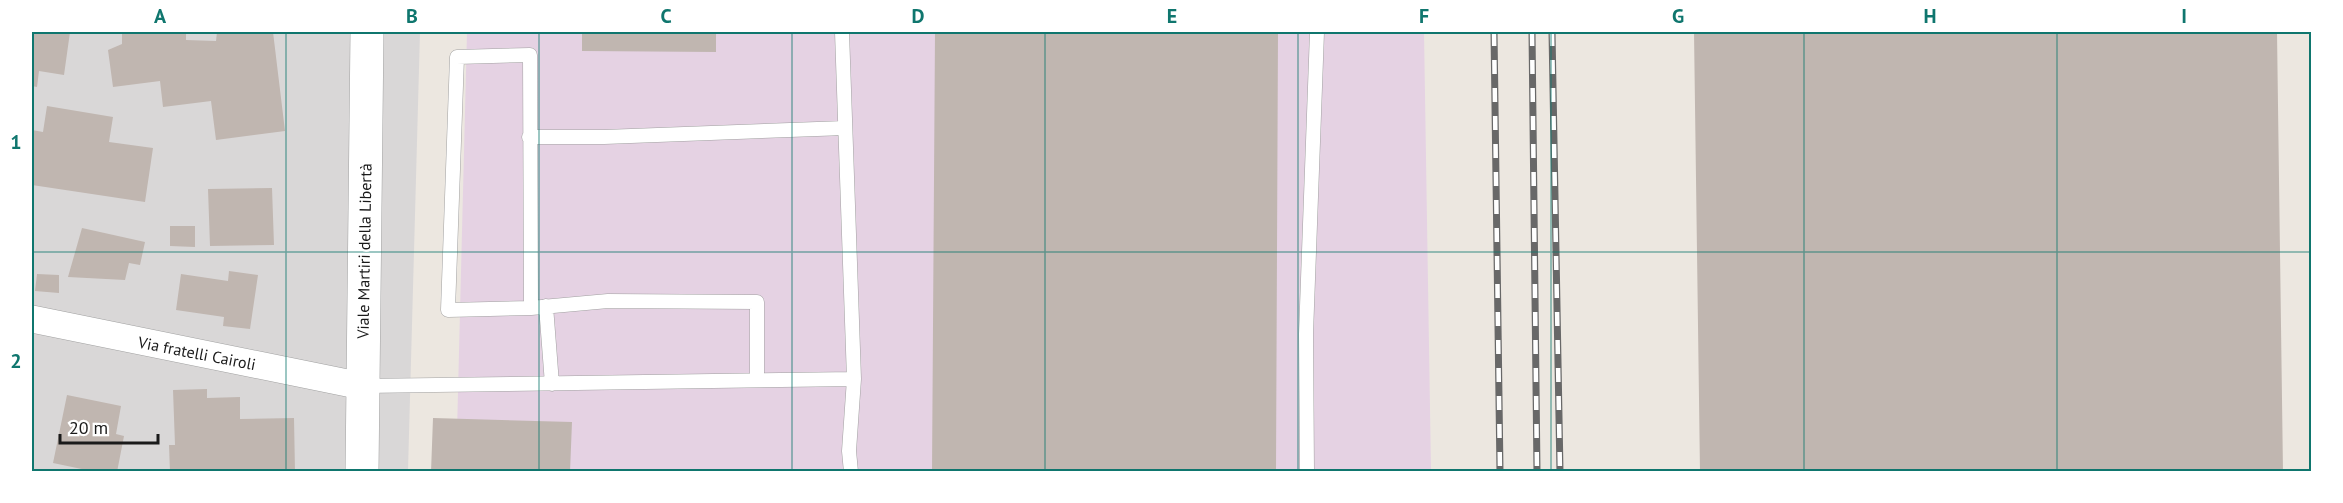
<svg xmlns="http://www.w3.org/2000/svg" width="2343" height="503" font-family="'PT Sans',sans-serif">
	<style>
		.residential { fill: #d9d7d7 }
		.industrial { fill: #e5d2e3 }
		.building { fill: #c0b6b0 }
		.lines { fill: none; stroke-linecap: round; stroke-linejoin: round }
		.service-casing { stroke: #a1a1a1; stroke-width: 15 }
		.minor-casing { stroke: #a1a1a1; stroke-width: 28 }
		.tertiary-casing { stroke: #a1a1a1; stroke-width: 34 }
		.service { stroke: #fff; stroke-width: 14 }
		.minor { stroke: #fff; stroke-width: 27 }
		.tertiary { stroke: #fff; stroke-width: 33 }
		.rail-casing { stroke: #686868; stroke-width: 7 }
		.rail { stroke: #fff; stroke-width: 4.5; stroke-dasharray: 14; stroke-linecap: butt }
		.grid { fill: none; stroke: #0f766e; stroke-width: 1.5; stroke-opacity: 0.55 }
		.labels { text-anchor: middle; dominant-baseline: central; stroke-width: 4.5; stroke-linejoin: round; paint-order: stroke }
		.street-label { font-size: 16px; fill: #1a1a1a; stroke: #fff }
		.neatline { fill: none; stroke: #0f766e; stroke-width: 2 }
		.grid-label { font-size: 20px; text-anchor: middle; font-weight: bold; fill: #0f766e }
	</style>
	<rect width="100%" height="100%" fill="#ece7e0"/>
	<!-- residential -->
	<path class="residential" d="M32,32H420L408,471H32Z"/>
	<!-- industrial -->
	<path class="industrial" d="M467,32H1424L1431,471L456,472Z"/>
	<!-- building -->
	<path class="building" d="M32,32H70L64,75L39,71L37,87L32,86Z
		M122,32H186V40L216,41L217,32H273L285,131L216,140L211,101L163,107L160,81L113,87L108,50L122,44Z
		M582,32H716V52L582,51Z
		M935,32H1278L1276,472H932Z
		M1694,32H2277L2283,472H1700Z
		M47,106L113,117L109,142L153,148L145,202L32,185V130L43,132Z
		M272,188L274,245L210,246L208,189Z
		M170,226H195V247L170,246Z
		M82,228L145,242L140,265L129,263L125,280L68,277Z
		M229,271L258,275L250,329L223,326L224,317L176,310L181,274L228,281Z
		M37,274L59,275V293L35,291Z
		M207,389V398L240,397V419L294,418L295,472H170L169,445H175L173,390Z
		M67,395L121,406L116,434L124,436L117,472H96L53,463Z
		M433,418L572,422L570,472H431Z"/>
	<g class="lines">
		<defs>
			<path id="service" d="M842,32L854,379
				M529,137H604L845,128
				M546,306L552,384
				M531,308L530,55L457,57L448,310L531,308L608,301L757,302V380
				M362,386L854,379L849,451L851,472
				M1307,472L1306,334L1317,32"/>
			<path id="minor" d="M32,319L362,386"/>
			<path id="tertiary" d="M362,472L367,32"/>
		</defs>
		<!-- service casing -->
		<use href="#service" class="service-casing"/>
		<!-- minor casing -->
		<use href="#minor" class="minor-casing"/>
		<!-- tertiary casing -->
		<use href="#tertiary" class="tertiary-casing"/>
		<!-- service -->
		<use href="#service" class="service"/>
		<!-- minor -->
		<use href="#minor" class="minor"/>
		<!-- tertiary -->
		<use href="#tertiary" class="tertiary"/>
		<defs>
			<path id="rail" d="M1494,32L1500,472
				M1532,32L1537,472
				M1552,32L1560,472"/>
		</defs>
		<!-- rail casing -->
		<use href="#rail" class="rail-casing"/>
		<!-- rail -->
		<use href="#rail" class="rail"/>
	</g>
	<!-- grid -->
	<path class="grid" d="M286,32V472M539,32V472M792,32V472M1045,32V472M1298,32V472M1551,32V472M1804,32V472M2057,32V472M32,252H2312"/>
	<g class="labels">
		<!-- street labels -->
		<g class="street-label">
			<text transform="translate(364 251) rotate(-89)">Viale Martiri della Libertà</text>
			<text transform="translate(197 353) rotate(11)">Via fratelli Cairoli</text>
		</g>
	</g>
	<!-- border -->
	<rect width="2343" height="503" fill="none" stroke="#ffffff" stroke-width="66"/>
	<!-- scale -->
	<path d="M60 434v9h98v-9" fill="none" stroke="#1a1a1a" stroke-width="3"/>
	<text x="69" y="434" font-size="18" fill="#1a1a1a" stroke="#ffffff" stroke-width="4.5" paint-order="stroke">20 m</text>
	<rect x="33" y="33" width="2277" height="437" class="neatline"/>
	<g class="grid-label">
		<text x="160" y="23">A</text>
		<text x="412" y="23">B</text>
		<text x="666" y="23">C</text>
		<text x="918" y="23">D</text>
		<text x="1172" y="23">E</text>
		<text x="1424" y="23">F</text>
		<text x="1678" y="23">G</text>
		<text x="1930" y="23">H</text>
		<text x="2184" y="23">I</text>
		<text x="16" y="149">1</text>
		<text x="16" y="368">2</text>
	</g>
</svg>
